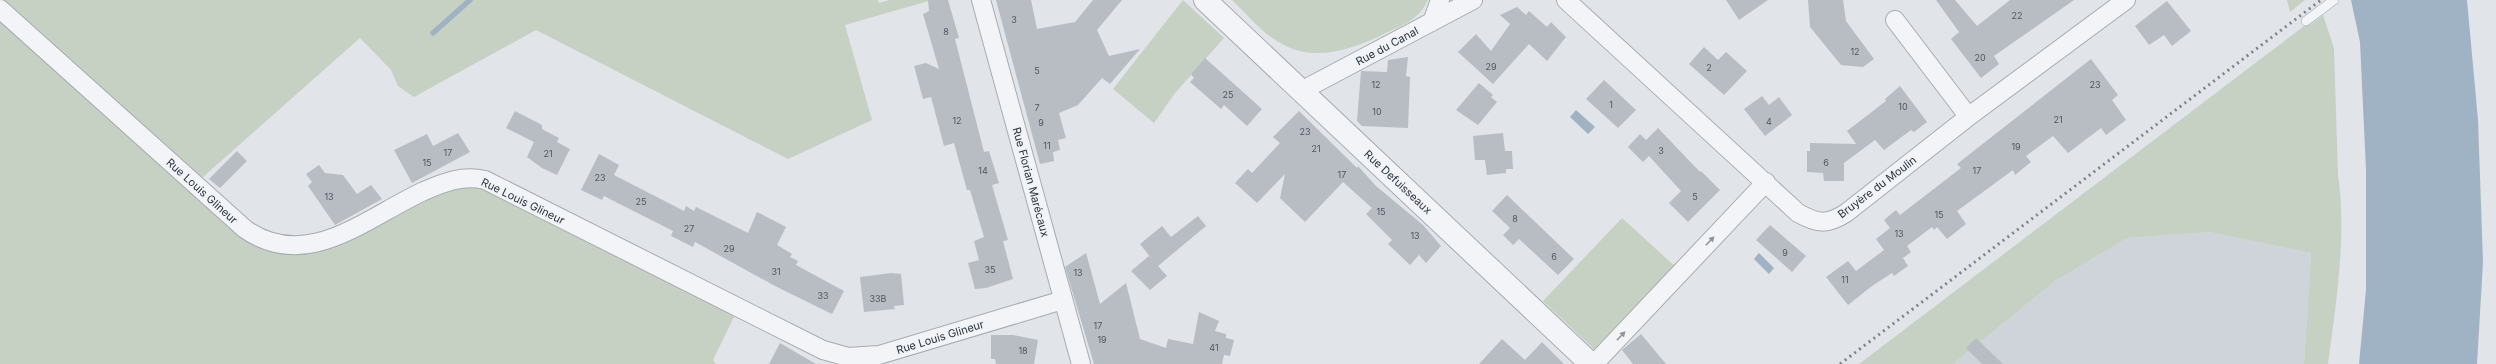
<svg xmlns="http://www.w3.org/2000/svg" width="2496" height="364" font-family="Inter,sans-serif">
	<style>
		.built { fill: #cfd3da }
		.green { fill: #c7d1c3 }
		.water { fill: #9fb3c4 }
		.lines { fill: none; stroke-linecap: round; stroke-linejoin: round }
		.stream { stroke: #9fb3c4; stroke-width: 5.5 }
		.building { fill: #b8bdc4 }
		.service-casing { stroke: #a7abb2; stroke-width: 10 }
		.minor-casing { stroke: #a7abb2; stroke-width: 20 }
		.tertiary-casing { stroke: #a7abb2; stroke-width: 24 }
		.service { stroke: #f3f4f7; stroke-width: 9 }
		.minor { stroke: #f3f4f7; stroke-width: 18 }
		.tertiary { stroke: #f3f4f7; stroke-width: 22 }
		.rail { stroke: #7c8490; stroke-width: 3; stroke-dasharray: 2 4; stroke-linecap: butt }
		.oneway { fill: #8f949a }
		.labels { text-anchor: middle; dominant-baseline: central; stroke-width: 3; stroke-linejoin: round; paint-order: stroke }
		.number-label { font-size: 9px; fill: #4e5660 }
		.street-label { font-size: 11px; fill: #2b333e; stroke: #f0f3f6 }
	</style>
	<rect width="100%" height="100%" fill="#e1e4e8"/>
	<!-- built -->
	<path class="built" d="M2209,232L2311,253L2304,364H1953L2054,282L2127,238Z"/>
	<!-- green -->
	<path class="green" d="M0,0H878L879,3L889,0H932L845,25L872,120L788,159L536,30L414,97L398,86L391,70L360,38L194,185L293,251L446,188L486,186L736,313L713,360L716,364H0Z
		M1183,0L1224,38L1175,93L1154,123L1113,89Z
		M1232,0H1428C1419,20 1402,25 1384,34C1350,50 1312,64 1277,41C1260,31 1246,13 1232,0Z
		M2287,0H2305L2290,12Z
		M2323,15L2334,48L2338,175C2347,236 2336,303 2328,364H2304L2311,253L2209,232L2127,238L2054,282L1953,364H1859L2308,23L2310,25Z
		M1622,218L1678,269L1598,353L1543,301Z"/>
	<!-- water -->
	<path class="water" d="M2351,0H2467L2478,120L2483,262L2477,364H2359L2366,290V170L2360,42Z
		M1576,110L1595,127L1588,134L1570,117Z
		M1759,253L1774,268L1769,274L1754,259Z"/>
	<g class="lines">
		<!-- stream -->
		<path class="stream" d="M433,33L470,0"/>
	</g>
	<!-- building -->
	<path class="building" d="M928,0H948L959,38L955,39L984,152L989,151L999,183L992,185L1008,240L1003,241L1013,279L986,288L975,289L968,263L979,260L974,241L984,237L970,190H967L954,143L944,146L931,97L923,99L914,66L926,63L939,69L923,14L929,11Z
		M996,0H1031L1037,29L1075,22L1093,0H1122L1097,30L1109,56L1140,49L1110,84L1102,78L1078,105L1059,113L1066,138L1058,140L1060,150L1053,152L1054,161L1040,164Z
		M1726,0H1768L1739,20Z
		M1808,0H1843L1846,21L1874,59L1863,67L1841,65L1810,27Z
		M1936,0H1955L1977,26L2010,0H2074L1994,56L1999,64L1981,78L1951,39L1959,32Z
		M2167,1L2191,31L2172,46L2164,35L2149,45L2135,26Z
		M1517,7L1526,15L1529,11L1547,27L1551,22L1566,37L1547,61L1529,44L1493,84L1458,52L1476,34L1491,51L1510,24L1500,15Z
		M1704,47L1718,60L1726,52L1747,71L1724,95L1689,64Z
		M1408,57L1406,76L1410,77L1408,128L1362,126L1357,121L1361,71L1387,72L1388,60Z
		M1205,58L1262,109L1247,126L1224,105L1221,109L1190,82L1194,78L1191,74Z
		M2091,59L2118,95L2112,100L2126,120L2106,135L2101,128L2068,153L2053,136L2026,156L2031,162L2015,175L2013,170L1957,211L1966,224L1947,239L1937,227L1934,230L1932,227L1907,246L1911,252L1903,258L1908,266L1894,276L1892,273L1872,286L1848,305L1826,277L1848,261L1856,271L1884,250L1876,239L1890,228L1884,220L1896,210L1900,215L1961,168L1957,164Z
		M1604,80L1636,110L1618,128L1586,99Z
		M1479,83L1493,95L1491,97L1497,102L1478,125L1456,110Z
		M1900,86L1927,122L1914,132L1911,130L1884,150L1875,140L1844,163V181H1824L1823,173L1807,172V151H1810V143L1856,144L1847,131L1886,101L1885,99Z
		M1762,96L1769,105L1779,97L1792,115L1765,136L1744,109Z
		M515,111L542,125V129L559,138L557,142L570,149L557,175L542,168L527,157L534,142L506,128Z
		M1299,111L1357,168L1358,166L1376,186L1423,225L1441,246L1426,263L1419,255L1410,265L1388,244L1392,240L1366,214L1372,208L1343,182L1305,222L1280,198L1285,174L1257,203L1235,183L1248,169L1252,173L1280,143L1273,137Z
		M1658,128L1700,172L1701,171L1720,190L1688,222L1669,203L1681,191L1649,156L1643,162L1628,147L1640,134L1646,140Z
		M458,133L470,152L412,183L394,150L427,134L433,146Z
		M1503,133L1505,151H1512L1513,169H1506V173L1487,175L1485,160H1475L1473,136Z
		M237,151L247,161L220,188L209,179Z
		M599,154L619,165L614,175L684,211L686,206L694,211L696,207L748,233L757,212L786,227L777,245L792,254L790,257L798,261L796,265L844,291L832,314L775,286L695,242L693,247L671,236L673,231L604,196L602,200L581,190Z
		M319,165L325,173L343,175L357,194L371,185L382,199L335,225L308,186L312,182L306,174Z
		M1507,195L1574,259L1558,275L1519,239L1513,245L1503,235L1510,228L1492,211Z
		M1198,216L1206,226L1158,266L1167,276L1150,290L1131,271L1149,256L1154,262L1140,244L1162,226L1171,237Z
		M1770,225L1806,256L1792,272L1756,240Z
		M1086,253L1100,304L1126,283L1140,339L1166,348L1168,339L1193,344L1199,312L1219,321L1215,331L1226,334V338L1234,340L1230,356L1224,355L1222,364H1094L1065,267Z
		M891,273L901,274L904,305L894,306L895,309L864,312L860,277Z
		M1641,334L1666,364H1633L1622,350Z
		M991,335H1013L1038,340L1034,364H996L995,359H991Z
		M1976,338L2003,364H1982L1966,348Z
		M1502,339L1525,360L1542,342L1564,364H1479Z
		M780,343L816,364H769Z"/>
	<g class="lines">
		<defs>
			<path id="service" d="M2306,21L2334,0"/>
			<path id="minor" d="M981,0L1081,364
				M1566,0L1798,213C1818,224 1827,225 1846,213L1972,114L2126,0
				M0,9L245,229C307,273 367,217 424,191C445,182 462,175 485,180L823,350L848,357L879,355L1063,300
				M1895,20L1968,116
				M1432,22L1440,0
				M1301,91L1473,0
				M1594,364L1766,182"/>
			<path id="tertiary" d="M1205,0L1591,364"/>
		</defs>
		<!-- service casing -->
		<use href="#service" class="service-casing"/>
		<!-- minor casing -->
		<use href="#minor" class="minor-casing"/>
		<!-- tertiary casing -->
		<use href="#tertiary" class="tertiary-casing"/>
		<!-- service -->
		<use href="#service" class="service"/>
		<!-- minor -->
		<use href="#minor" class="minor"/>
		<!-- tertiary -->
		<use href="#tertiary" class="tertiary"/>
		<!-- rail -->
		<path class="rail" d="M1840,364L2321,0"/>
	</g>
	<!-- one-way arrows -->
	<defs><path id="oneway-solid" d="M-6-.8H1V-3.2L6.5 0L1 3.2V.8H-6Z"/></defs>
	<g class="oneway">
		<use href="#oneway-solid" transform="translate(1710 241) rotate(-46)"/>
		<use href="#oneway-solid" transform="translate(1621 336) rotate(-46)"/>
	</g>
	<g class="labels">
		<!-- number labels -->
		<g class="number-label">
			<text x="2017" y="15">22</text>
			<text x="1014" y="19">3</text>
			<text x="946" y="31">8</text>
			<text x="1855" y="51">12</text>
			<text x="1980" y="57">20</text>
			<text x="1491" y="66">29</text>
			<text x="1709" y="67">2</text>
			<text x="1037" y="70">5</text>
			<text x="1376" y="84">12</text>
			<text x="2095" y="84">23</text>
			<text x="1228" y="94">25</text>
			<text x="1611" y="104">1</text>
			<text x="1903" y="106">10</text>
			<text x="1037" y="107">7</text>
			<text x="1377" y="111">10</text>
			<text x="2058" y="119">21</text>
			<text x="957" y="120">12</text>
			<text x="1769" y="121">4</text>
			<text x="1041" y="122">9</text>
			<text x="1305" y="131">23</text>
			<text x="1047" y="145">11</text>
			<text x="2016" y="146">19</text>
			<text x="1316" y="148">21</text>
			<text x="1661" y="150">3</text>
			<text x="448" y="152">17</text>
			<text x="548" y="153">21</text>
			<text x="427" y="162">15</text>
			<text x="1826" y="162">6</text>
			<text x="983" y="170">14</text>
			<text x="1977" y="170">17</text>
			<text x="1342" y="174">17</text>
			<text x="600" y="177">23</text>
			<text x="329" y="196">13</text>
			<text x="1695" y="196">5</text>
			<text x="641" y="201">25</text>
			<text x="1381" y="211">15</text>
			<text x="1939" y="214">15</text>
			<text x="1515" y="218">8</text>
			<text x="689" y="228">27</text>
			<text x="1899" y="233">13</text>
			<text x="1415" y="235">13</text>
			<text x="729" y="248">29</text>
			<text x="1785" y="252">9</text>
			<text x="1554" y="256">6</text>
			<text x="990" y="269">35</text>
			<text x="776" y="271">31</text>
			<text x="1078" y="272">13</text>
			<text x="1845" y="279">11</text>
			<text x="823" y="295">33</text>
			<text x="878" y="298">33B</text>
			<text x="1098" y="325">17</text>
			<text x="1102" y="339">19</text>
			<text x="1214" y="347">41</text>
			<text x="1023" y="350">18</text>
		</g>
		<!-- street labels -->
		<g class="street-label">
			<text transform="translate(1387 46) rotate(-28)">Rue du Canal</text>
			<text transform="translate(1031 182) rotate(75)">Rue Florian Marécaux</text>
			<text transform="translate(1398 182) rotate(43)">Rue Defuisseaux</text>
			<text transform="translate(1877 187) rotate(-37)">Bruyère du Moulin</text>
			<text transform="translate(202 191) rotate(42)">Rue Louis Glineur</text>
			<text transform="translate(523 201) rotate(26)">Rue Louis Glineur</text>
			<text transform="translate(940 337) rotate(-17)">Rue Louis Glineur</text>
		</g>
	</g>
</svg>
